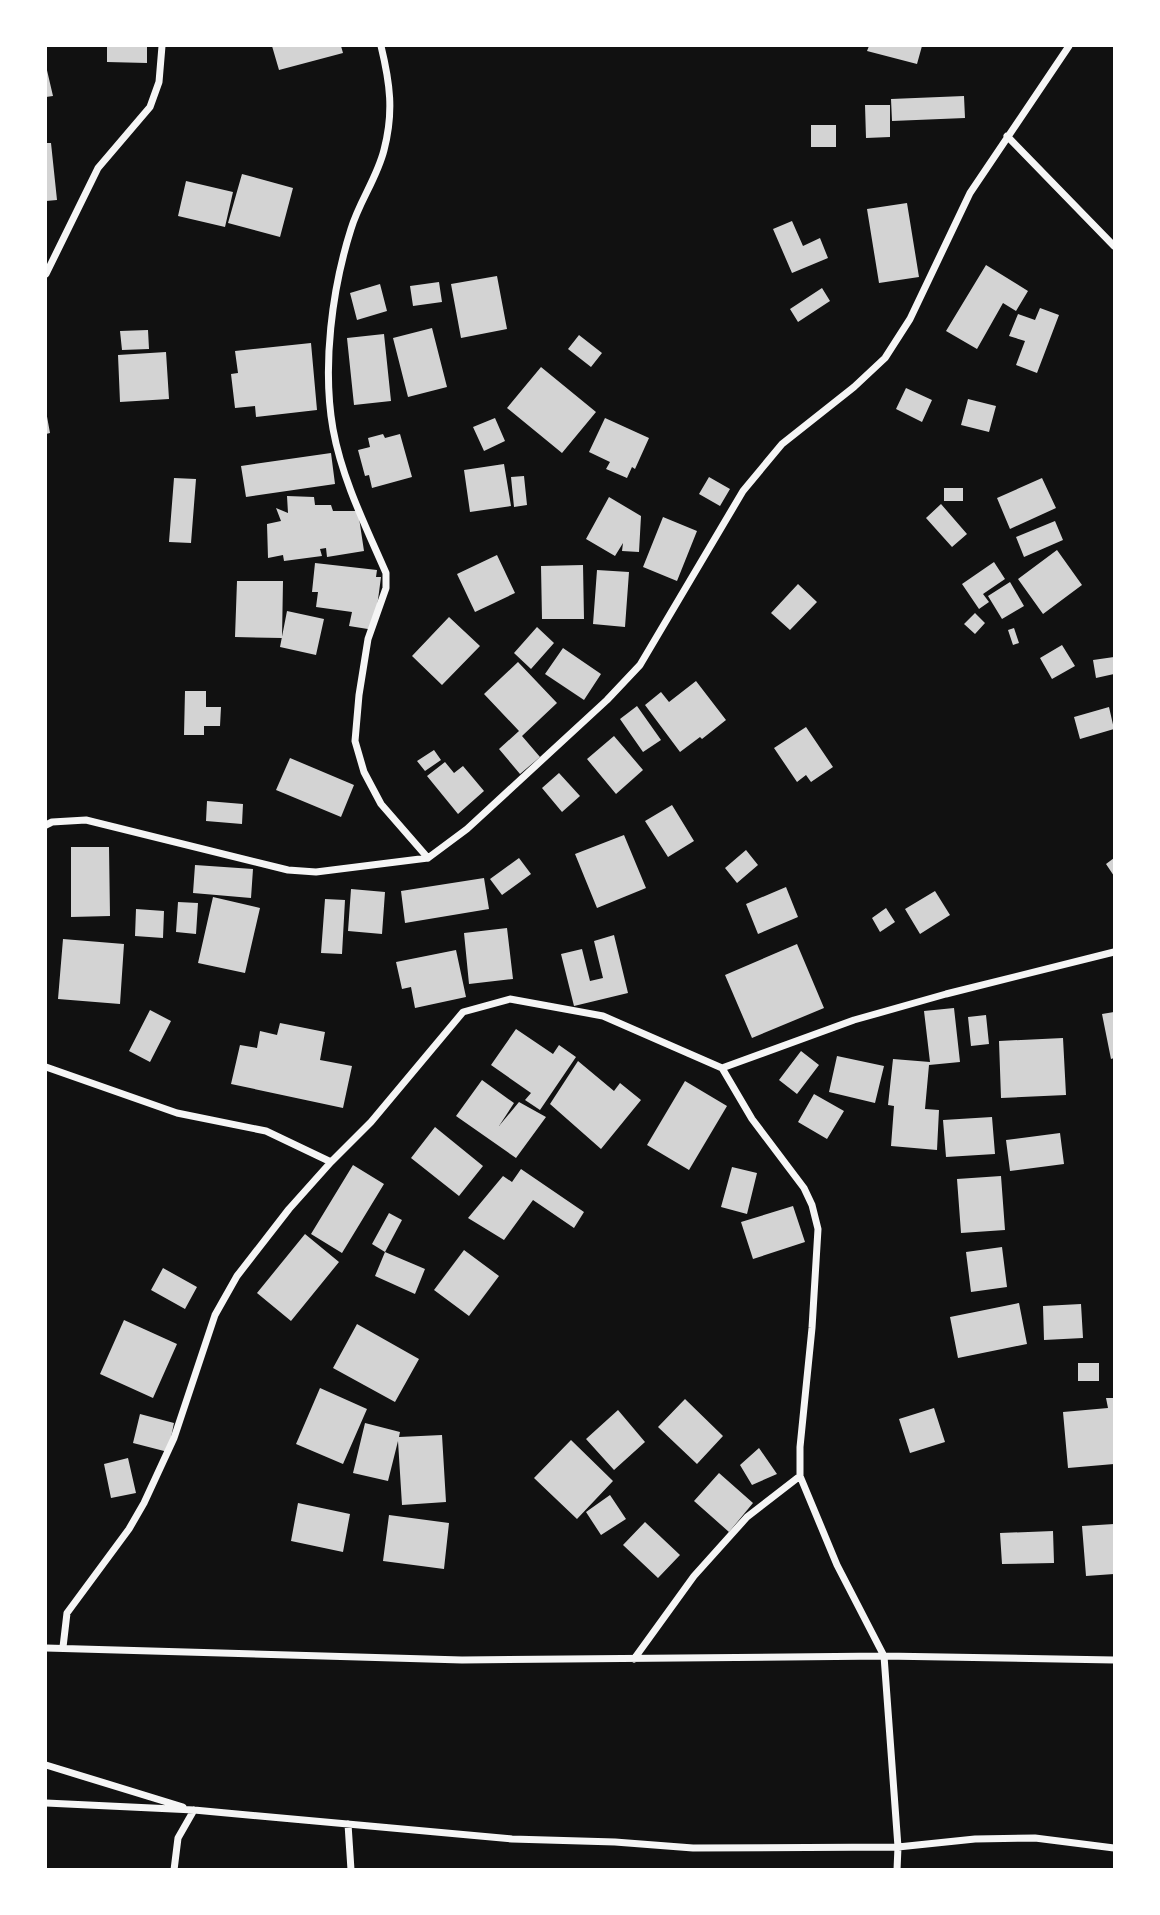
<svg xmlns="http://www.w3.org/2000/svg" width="1160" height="1915" font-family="Raleway,sans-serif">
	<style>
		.building { fill: #d3d3d3 }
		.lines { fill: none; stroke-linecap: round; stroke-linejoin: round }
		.minor { stroke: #f5f5f5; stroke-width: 7 }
	</style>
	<rect width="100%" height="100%" fill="#111"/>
	<!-- building -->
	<path class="building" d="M107,46H147V63L107,62Z
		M272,46H341L343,53L279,70Z
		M869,46H922L917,64L867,51Z
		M46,66L53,96L46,97Z
		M964,96L965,118L892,121L891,99Z
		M865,105H890V137L866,138Z
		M811,125H836V147H811Z
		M46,143H51L57,200L46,201Z
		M242,174L293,188L280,237L228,223Z
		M186,181L233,192L225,227L178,216Z
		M907,203L919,277L879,283L867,209Z
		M792,221L803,246L820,238L828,258L792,273L773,229Z
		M986,265L1028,291L1016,311L1003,303L977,349L946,331Z
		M497,276L507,329L461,338L451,284Z
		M439,282L442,302L413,306L410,286Z
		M380,284L387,311L357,320L350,293Z
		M822,288L830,301L798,322L790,309Z
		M1040,308L1059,315L1037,373L1016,365L1025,341L1009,336L1018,314L1035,320Z
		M432,328L447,387L408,397L393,338Z
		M148,330L149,349L122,350L120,331Z
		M384,334L391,401L354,405L347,338Z
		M579,335L602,353L591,367L568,349Z
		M311,343L317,410L256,417L255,406L235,408L231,374L238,373L235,351Z
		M166,352L169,399L120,402L118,355Z
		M541,367L596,412L562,453L507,408Z
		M906,388L932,400L922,422L896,409Z
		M968,399L996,406L989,432L961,425Z
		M46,411L50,433L46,434Z
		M495,418L505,441L484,451L473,427Z
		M605,418L649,438L635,469L632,467L627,478L606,469L610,462L589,452Z
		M383,434L385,438L400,434L412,477L372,488L369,475L365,476L358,450L370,447L368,438Z
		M331,453L335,484L246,497L241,466Z
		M504,464L511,506L470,512L464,470Z
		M524,476L527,505L514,507L511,477Z
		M709,477L730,489L720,506L699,494Z
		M174,478L196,479L191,543L169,542Z
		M1042,478L1056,508L1010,529L997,498Z
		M944,488H963V501H944Z
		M287,496L314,497L315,505H331L333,511H358L364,551L327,557L326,548L320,549L322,556L284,561L283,555L268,558L267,524L281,521L276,508L288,513Z
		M609,497L641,516L639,552L622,551L623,543L615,556L586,539Z
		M941,504L967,534L952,547L926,518Z
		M663,517L697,531L677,581L643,567Z
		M1055,521L1063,540L1024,557L1016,537Z
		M1057,550L1082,585L1043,614L1018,579Z
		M497,555L515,593L475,612L457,574Z
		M994,562L1005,579L983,594L989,602L979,609L962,584Z
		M315,563L377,570L376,577H381L374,630L349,626L352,612L316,607L318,592H312Z
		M583,565L584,619H542L541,566Z
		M597,570L629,572L625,627L593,624Z
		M237,581H283L282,638L235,637Z
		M1010,582L1024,606L1002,619L988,596Z
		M798,584L817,602L790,630L771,613Z
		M287,611L324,619L316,655L280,647Z
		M975,613L985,623L975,634L964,624Z
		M449,617L480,646L442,685L412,656Z
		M537,627L554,643L531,669L514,653Z
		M1014,628L1019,643L1013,645L1008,630Z
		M1062,645L1075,666L1052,679L1040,658Z
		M563,648L601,674L584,700L545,674Z
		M1114,657V674L1096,678L1093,660Z
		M518,662L557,703L522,736L540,757L520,774L499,749L519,731L484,694Z
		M696,681L726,720L702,739L700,737L680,752L645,705L661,692L669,702Z
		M185,691H206V707H221L220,726H204V735H184Z
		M637,706L661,740L643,752L620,719Z
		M1109,707L1114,729L1080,739L1074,717Z
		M806,727L833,767L811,782L806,775L797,782L774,748Z
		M614,736L643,770L616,794L587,759Z
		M434,750L441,760L425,771L417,761Z
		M290,758L354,785L341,817L276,790Z
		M445,762L454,773L463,766L484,791L458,814L427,776Z
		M559,773L580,796L562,812L542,788Z
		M207,801L243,804L242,824L206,821Z
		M672,805L694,841L668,857L645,821Z
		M624,835L646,888L597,908L575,854Z
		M71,847H109L110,916L71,917Z
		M746,850L758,865L737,883L725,868Z
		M519,858L531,874L502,895L490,879Z
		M1114,858V876L1106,864Z
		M195,865L253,869L251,898L193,893Z
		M484,878L489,909L405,923L401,891Z
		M786,887L798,917L758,934L746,904Z
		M351,889L385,892L382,934L348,931Z
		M935,891L950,915L920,934L905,909Z
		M213,897L260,908L245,973L198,963Z
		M325,899L345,900L342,954L321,953Z
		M178,902L198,903L196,934L176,932Z
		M886,908L895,922L880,932L872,918Z
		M136,909L164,911L163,938L135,936Z
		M507,928L513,979L469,984L464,933Z
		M614,935L628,993L574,1006L561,954L582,949L590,981L603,978L594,941Z
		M63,939L124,944L120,1004L58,999Z
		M797,944L824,1008L752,1038L725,975Z
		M456,950L466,997L415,1008L411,987L402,989L396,962Z
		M954,1008L960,1062L929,1065L925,1109L939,1110L937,1150L891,1146L894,1106L888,1105L893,1059L930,1062L924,1011Z
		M150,1010L171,1021L150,1062L129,1051Z
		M1114,1012V1058L1111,1059L1102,1014Z
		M986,1015L989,1044L971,1046L968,1017Z
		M280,1023L325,1032L320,1060L352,1066L343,1108L231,1084L240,1045L257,1048L260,1031L277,1035Z
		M516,1029L553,1054L559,1045L576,1057L540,1110L525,1100L531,1093L491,1065Z
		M1063,1038L1066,1095L1001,1098L999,1041Z
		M801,1051L819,1065L797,1094L779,1080Z
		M837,1056L884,1066L875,1103L829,1092Z
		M578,1061L614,1091L620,1083L641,1100L601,1149L550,1104Z
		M482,1080L514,1103L499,1126L519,1102L546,1117L516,1158L456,1116Z
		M685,1081L727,1106L689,1170L647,1145Z
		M814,1094L844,1111L827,1139L798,1122Z
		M992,1117L995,1154L946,1157L943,1120Z
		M435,1127L483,1166L459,1196L411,1158Z
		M1060,1133L1064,1164L1010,1171L1006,1140Z
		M353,1165L384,1184L342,1253L311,1234Z
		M732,1167L757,1173L747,1214L721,1207Z
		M521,1169L584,1212L574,1228L533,1200L504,1240L468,1218L503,1176L512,1182Z
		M1001,1176L1005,1230L961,1233L957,1179Z
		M793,1206L805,1242L753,1259L741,1222Z
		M389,1213L402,1220L385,1252L372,1244Z
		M305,1234L339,1262L291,1321L257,1293Z
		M1002,1247L1007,1287L971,1292L966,1252Z
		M464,1250L499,1276L469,1316L434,1290Z
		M385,1252L425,1269L415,1294L375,1276Z
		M163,1268L197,1287L185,1309L151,1290Z
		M1019,1303L1027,1344L958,1358L950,1317Z
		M1081,1304L1083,1338L1044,1340L1043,1306Z
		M124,1320L177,1344L153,1398L100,1374Z
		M357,1324L419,1359L395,1402L333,1368Z
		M1078,1363H1099V1381H1078Z
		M320,1388L367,1409L343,1464L296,1444Z
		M1106,1398H1114V1464L1068,1468L1063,1412L1108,1408Z
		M685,1399L723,1436L697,1464L658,1427Z
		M934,1408L945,1442L910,1453L899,1419Z
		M618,1410L645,1442L614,1470L586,1439Z
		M140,1414L174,1423L168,1452L133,1443Z
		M365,1423L400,1432L399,1437L442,1435L446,1502L402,1505L398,1441L388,1481L353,1473Z
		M571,1440L613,1481L577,1519L534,1478Z
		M759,1448L777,1474L752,1485L740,1465Z
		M128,1458L136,1493L111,1498L104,1464Z
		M719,1473L753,1503L729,1532L694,1501Z
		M610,1495L626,1519L601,1535L586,1512Z
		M298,1503L350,1514L343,1552L291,1541Z
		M389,1515L449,1523L444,1569L383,1561Z
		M645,1522L680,1555L658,1578L623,1545Z
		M1114,1524V1574L1086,1576L1082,1526Z
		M1053,1531L1054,1563L1002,1564L1000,1533Z"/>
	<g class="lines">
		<!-- minor -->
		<path class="minor" d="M381,46C390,83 394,112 384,150C377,178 359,202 351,229C332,289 322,366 333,429C342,479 366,527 386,573V588L368,639L359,695L355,741L364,772L381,804L428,858
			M1007,136L1114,246
			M46,274L98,168L150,107L159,82L162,46
			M46,825L52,822L86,820L288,870L316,872L428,858L467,829L607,700L640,665L743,491L782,444L854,387L885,358L910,319L970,193L1069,46
			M46,1067L177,1113L266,1131L331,1162
			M722,1068L752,1119L804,1188L812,1205L818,1229L812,1328L800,1447V1476L837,1565L884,1656L898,1847L897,1870
			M63,1647L67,1613L129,1529L144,1503L174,1438L215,1315L237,1276L289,1209L331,1162L371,1122L463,1012L510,999L603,1016L722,1068L854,1020L946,994L1114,952
			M46,1648L462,1660L884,1656L1114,1660
			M634,1659L694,1576L747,1517L800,1476
			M46,1765L183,1807
			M46,1803L194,1810L512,1839L615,1842L693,1848L898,1847L975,1839L1035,1838L1114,1848
			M348,1824L351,1870
			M174,1870L178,1838L194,1810"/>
	</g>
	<!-- border -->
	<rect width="1160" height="1915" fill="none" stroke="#ffffff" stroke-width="94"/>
</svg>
